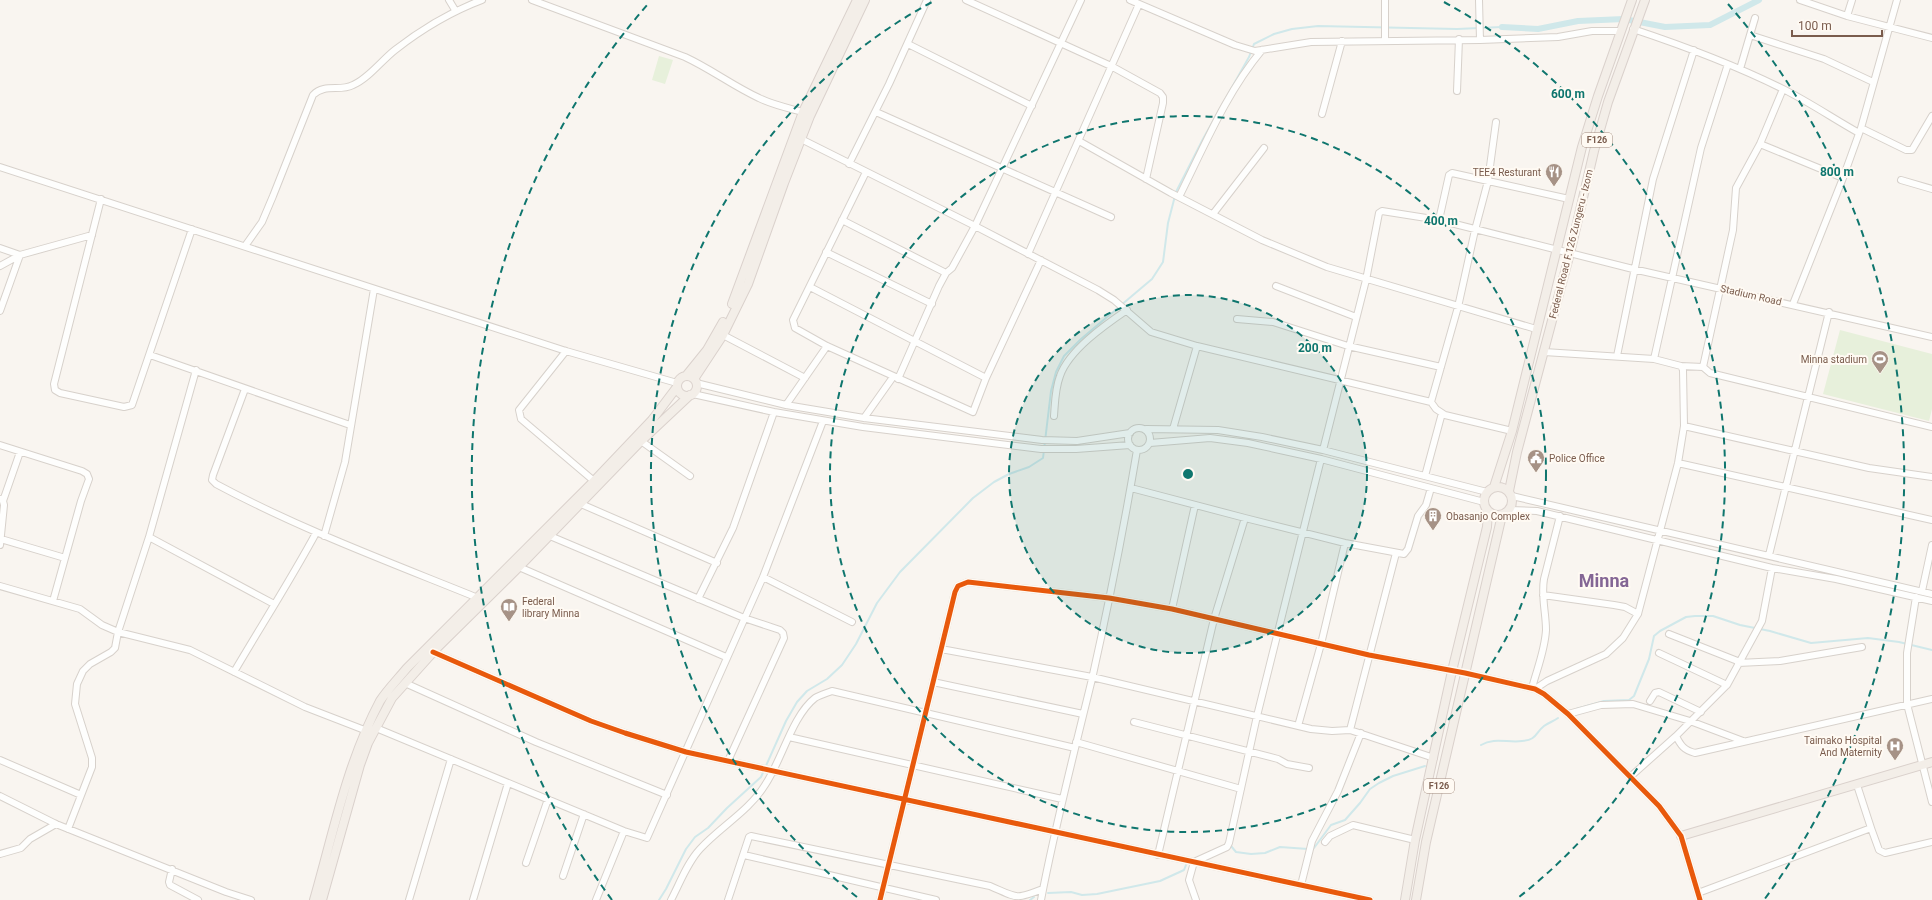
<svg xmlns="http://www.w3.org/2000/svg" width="1932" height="900" font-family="Roboto,sans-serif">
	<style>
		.garden { fill: #e7f0db }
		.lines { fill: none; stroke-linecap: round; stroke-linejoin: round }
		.stream { stroke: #d0e8ea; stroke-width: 2 }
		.canal { stroke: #d0e8ea; stroke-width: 6 }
		.minor-casing { stroke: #d7d1cb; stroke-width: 8 }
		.major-casing { stroke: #dad1cc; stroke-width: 10 }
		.minor { stroke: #fefefd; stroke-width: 6 }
		.major { stroke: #f3eee8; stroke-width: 8 }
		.cycleway-casing { stroke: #fffaf3; stroke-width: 8 }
		.cycleway { stroke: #e8590c; stroke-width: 5 }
		.ring { fill: none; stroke: #0f766e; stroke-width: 2; stroke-dasharray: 7 5 }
		.labels { text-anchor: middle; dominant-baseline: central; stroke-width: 4; stroke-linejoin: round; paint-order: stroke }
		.shield { fill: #fffaf3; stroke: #a28b7f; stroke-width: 1 }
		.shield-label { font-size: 9px; font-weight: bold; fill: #7a5c4d }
		.poi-label { font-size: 10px; fill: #7a5c4d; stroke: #fffaf3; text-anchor: end }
		.street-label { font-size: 10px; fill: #7a5c4d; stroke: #fffaf3 }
		.town-label { font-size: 18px; font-weight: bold; fill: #846695; stroke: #fffaf3 }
		.centre { fill: #0f766e; stroke: #fffaf3; stroke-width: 2 }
		.ring-label { font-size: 12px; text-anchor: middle; font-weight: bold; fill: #0f766e; stroke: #fffaf3; stroke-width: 4; stroke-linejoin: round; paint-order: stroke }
	</style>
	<rect width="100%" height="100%" fill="#f9f5f0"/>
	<!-- garden -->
	<path class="garden" d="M659,56L673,60L665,84L652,80Z
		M1840,330L1932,354V409L1929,421L1823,394Z"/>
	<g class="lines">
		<!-- stream -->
		<path class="stream" d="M1576,709L1604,701L1629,700L1634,696L1649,659L1654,636L1660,631L1686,617L1695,616H1713L1740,625L1770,631L1811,643L1868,638L1899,642L1932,650
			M1481,745C1494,737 1508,743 1522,741C1537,740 1535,733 1544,726C1548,723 1554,721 1558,718
			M1231,846L1236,852L1251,854L1265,853L1280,847L1308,849
			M1312,848H1314L1331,825L1345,820L1360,803L1370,789L1379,783L1393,776L1425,766
			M1048,893L1071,892L1082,895L1097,894L1160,881L1184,870L1186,865
			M659,900L666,889L686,849L695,837L708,828L727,808L761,777L786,721L797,702L807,691L827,679L842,665L856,644L877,603L900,572L973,498L994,482L1009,474L1029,467L1043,458L1051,391L1056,372L1064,356L1081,339L1152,279L1163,262L1168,223L1176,192L1203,139L1249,57L1254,44L1274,34L1292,29L1318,26L1457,29L1502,27
			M1030,900L1034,897"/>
		<!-- canal -->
		<path class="canal" d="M1502,27L1538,29L1578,21L1624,19L1665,27L1710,25L1759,0"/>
		<defs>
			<path id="minor" d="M449,0L455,10
				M532,0L685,57C711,69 733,86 759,98C773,105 788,108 803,112
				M966,0L1111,66L1160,93L1163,97V103L1146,179
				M1130,0L1235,45L1255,51L1311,42L1480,40L1558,37L1592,31H1620
				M1479,0L1480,40
				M1800,0L1847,16L1932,38
				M1847,16L1852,0
				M1633,29C1684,46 1735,65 1783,89C1809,102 1834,119 1859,133
				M1750,35L1824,59L1873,82
				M1385,40V0
				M908,44L1032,106
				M1740,69L1755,18
				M1783,89L1760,144L1736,188L1733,230L1703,367L1710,373L1932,427
				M1457,91L1459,39
				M876,112L1111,217
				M1322,114L1342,41
				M1861,128L1906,150H1912L1932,116
				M801,139L975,226L1098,290L1114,300L1151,332L1197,346L1431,402L1436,409L1445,415L1512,431
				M1079,141L1171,193L1262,240L1327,267L1536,329
				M1760,144L1843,178
				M849,164L889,84L927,0
				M0,167L566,351L677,383
				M866,172L793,320L795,328L827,346L973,412L986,378L1041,260
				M1901,180L1932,189
				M1179,197C1204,147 1226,93 1262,50
				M101,199L54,384L55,390L60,393L124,407L132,405L192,229
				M1213,214L1264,148
				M842,220L946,273
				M1439,220L1449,175L1452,173L1569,199
				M245,246L262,222L273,196L313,95C325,83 340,92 353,85C368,79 382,60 395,50C422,29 450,12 482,0
				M0,248L20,255L0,311
				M826,252L932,304
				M1028,254L1139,4
				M0,266L20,255L92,235
				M1276,286L1356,317
				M810,287L986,378
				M1793,304L1843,178L1861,128L1897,0
				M1237,319L1273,322L1348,346L1441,367
				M723,335L805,378
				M566,351L519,410L521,419L594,481
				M150,355L350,425
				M1617,356L1653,179L1694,50
				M1654,359L1701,148L1728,64
				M1681,366L1703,367
				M898,379L939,286L946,273L952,268L975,226L1081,0
				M696,383L786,405L864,418L1042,440L1077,441L1130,433
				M245,389L213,475L212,480L216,484C300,529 389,562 478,598
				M693,394L774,412L863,427L1041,449H1076L1130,445
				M1431,402L1458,307L1475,230L1488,181L1496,122
				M786,405L827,346
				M1054,416C1055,403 1055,389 1060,376C1069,350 1105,325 1127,310
				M864,418L893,377
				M1684,426L1869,468L1932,477
				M1128 439a11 11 0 1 1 22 0a11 11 0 1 1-22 0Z
				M1146,429L1218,430L1262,437L1323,450L1487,492
				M1173,429L1197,346
				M641,441L690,476
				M1150,443L1210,438L1248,443L1321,459L1484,502
				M0,445L82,471L87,474L89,479L81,501L53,601
				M1323,450L1366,280L1379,213L1382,211L1439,220L1633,269L1932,337
				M1678,463L1932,520
				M1425,476L1442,413
				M1131,488L1245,518L1345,543L1404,554L1408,549L1418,516L1426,505L1431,488
				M1512,496L1932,594
				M3,501L20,452
				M581,504L717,563
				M1509,510L1537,511L1772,568L1836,579L1932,601
				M324,536L345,462L374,289
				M550,536L744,618L780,630L783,633L784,638L728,761
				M149,537L274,604
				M1,539L65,558
				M0,545L4,505L3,501L1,499
				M1769,555L1829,312
				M519,567L726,657
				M763,577L852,622
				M0,586L80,609L102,625L118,632L190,650L305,707L367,731
				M1922,591L1932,545
				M1543,595L1614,605L1625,607L1638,614
				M1916,597L1907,653V704L1932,802
				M698,599L733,528L774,412
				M1172,609L1195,505
				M1669,634L1740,662
				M941,649L1092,677L1311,729L1332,731L1350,730L1434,758
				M433,652L591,721L625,733L686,752L1370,900
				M1659,653L1727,685
				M1738,663L1780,661L1862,647
				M234,672C261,626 290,581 316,533
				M933,682L1083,714
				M405,683L536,742L667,795
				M1532,688C1537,669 1545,650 1546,630C1546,613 1541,596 1544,579L1560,516
				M1535,689L1547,681L1606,654L1623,638L1638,614L1678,463L1684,426L1683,370L1681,366L1654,359L1544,352
				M1650,701L1655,693L1659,692L1701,712
				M1568,714L1601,705L1633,704L1690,721L1743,741
				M1134,722L1278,759L1287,764L1309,768
				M1298,726L1321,644L1345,543
				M376,728L624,831L647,838L763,577L823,421
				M1350,730L1396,553
				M1676,736C1681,746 1684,750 1695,753L1932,699
				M789,737L1062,799
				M1076,742L1241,789
				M0,760L81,795
				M1630,777L1676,736L1727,685L1762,621L1772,568
				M0,796L56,824L226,892L251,900
				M1871,828L1879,850L1885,853L1932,842
				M68,829L92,767V758L75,704L77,684L83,671L90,664L111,652L115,648L118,632L149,537L196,370
				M1325,842L1330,836L1353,825L1415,840
				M0,854L21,848L30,839L56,824
				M744,855L936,900
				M1158,855L1214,619L1245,518
				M526,863L548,799
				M172,869L169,882L170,885L198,900
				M563,876L584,814
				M1301,885L1312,841L1338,791L1361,733
				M1698,893L1871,828L1857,785
				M409,900L451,759
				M473,900L508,783
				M596,900L624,831
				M671,900C680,883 687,863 700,849C720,827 749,811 765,785C782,760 792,716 815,698C820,695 827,693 832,691L1075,748
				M728,900L749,837L751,836L990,886C1018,898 1014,900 1043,889
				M880,900L955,592L958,586L968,582L1109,598L1172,609L1369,655L1465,673L1535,689L1544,694L1568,714L1659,806L1681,836L1700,900
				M1041,900C1055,826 1074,753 1092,679C1109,603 1124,527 1137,450
				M1196,900L1189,880L1194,862L1227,847L1229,843L1257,716L1321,459"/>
			<path id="major" d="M732,304L803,112L857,0
				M686,376L707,350L723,322
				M677 386a10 10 0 1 1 20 0a10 10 0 1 1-20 0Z
				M694,379L723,335L748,284L784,183L810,116L865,0
				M1484 501a14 14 0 1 1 28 0a14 14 0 1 1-28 0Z
				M1494,487L1512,431L1582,147L1598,96L1632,0
				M1509,491L1517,452L1570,253L1594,151L1608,102L1645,0
				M1681,836L1932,762
				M314,900C333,834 347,763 380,701C387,690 398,679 407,668L594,481L652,420L677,387
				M322,900L360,765L368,743L392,698L436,649L519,567L641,441L690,395
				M1405,900L1415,840L1452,671L1487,527L1488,511
				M1416,900L1426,842L1502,515"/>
		</defs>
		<!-- minor casing -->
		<use href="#minor" class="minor-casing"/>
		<!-- major casing -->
		<use href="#major" class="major-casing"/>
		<!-- minor -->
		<use href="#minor" class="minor"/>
		<!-- major -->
		<use href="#major" class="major"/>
		<defs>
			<path id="cycleway" d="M433,652L591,721L625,733L686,752L1370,900
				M880,900L955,592L958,586L968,582L1109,598L1172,609L1369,655L1465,673L1535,689L1544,694L1568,714L1659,806L1681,836L1700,900"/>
		</defs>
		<!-- cycleway casing -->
		<use href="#cycleway" class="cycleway-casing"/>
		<!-- cycleway -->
		<use href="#cycleway" class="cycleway"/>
	</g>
	<!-- distance rings -->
	<circle cx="1188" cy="474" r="179" fill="#0f766e" fill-opacity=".12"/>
	<g class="ring">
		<circle cx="1188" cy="474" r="179"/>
		<circle cx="1188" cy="474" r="358"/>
		<path d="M857 897A537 537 0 0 1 932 2M1444 2A537 537 0 0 1 1519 897"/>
		<path d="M612 900A716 716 0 0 1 648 4M1728 4A716 716 0 0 1 1764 900"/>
	</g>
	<!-- icons -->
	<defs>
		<symbol id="restaurant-pin" viewBox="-11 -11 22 30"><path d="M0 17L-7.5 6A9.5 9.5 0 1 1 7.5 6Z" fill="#a69286" stroke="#fffaf3"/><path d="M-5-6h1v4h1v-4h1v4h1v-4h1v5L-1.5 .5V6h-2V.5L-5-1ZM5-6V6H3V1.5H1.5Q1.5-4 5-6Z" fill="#fff"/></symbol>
		<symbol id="stadium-pin" viewBox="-11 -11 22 30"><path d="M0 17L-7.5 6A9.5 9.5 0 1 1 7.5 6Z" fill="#a69286" stroke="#fffaf3"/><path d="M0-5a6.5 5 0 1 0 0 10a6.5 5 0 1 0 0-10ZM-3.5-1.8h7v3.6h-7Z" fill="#fff"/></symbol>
		<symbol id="civic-pin" viewBox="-11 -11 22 30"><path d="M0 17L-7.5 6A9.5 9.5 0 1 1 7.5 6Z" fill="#a69286" stroke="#fffaf3"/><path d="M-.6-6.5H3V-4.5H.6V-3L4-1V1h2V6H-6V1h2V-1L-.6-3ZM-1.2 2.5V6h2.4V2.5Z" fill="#fff"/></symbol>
		<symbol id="building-pin" viewBox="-11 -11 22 30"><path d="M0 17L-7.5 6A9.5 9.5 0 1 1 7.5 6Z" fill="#a69286" stroke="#fffaf3"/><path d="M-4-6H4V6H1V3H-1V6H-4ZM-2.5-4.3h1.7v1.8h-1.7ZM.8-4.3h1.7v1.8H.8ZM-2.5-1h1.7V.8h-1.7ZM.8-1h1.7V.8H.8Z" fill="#fff"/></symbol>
		<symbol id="library-pin" viewBox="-11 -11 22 30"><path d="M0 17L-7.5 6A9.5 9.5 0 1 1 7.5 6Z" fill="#a69286" stroke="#fffaf3"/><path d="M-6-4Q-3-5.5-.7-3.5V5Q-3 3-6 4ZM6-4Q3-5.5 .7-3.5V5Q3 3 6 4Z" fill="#fff"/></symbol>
		<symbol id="hospital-pin" viewBox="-11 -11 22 30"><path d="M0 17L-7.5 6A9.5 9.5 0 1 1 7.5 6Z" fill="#a69286" stroke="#fffaf3"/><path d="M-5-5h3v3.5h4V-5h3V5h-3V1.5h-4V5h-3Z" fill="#fff"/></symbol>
	</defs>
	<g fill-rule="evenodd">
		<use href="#restaurant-pin" x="1544" y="162" width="20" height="27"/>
		<use href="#stadium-pin" x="1870" y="349" width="20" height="27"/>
		<use href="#civic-pin" x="1526" y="448" width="20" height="27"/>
		<use href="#building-pin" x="1423" y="506" width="20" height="27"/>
		<use href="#library-pin" x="499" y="597" width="20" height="27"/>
		<use href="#hospital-pin" x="1885" y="736" width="20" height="27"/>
	</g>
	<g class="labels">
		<!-- shield labels -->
		<g class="shield">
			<rect x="1582" y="133" width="30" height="14" rx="3"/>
			<rect x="1424" y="779" width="30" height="14" rx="3"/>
		</g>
		<g class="shield-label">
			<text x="1597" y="140">F126</text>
			<text x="1439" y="786">F126</text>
		</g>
		<!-- poi labels -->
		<g class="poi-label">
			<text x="1541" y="172">TEE4 Resturant</text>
			<text x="1867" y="359">Minna stadium</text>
			<text x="1549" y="458" text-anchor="start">Police Office</text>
			<text x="1446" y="516" text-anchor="start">Obasanjo Complex</text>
			<text x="522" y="601" text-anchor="start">Federal<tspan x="522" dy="12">library Minna</tspan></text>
			<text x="1882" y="740">Taimako Hospital<tspan x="1882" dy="12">And Maternity</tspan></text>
		</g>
		<!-- street labels -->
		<g class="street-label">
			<text transform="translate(1571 244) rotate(-76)">Federal Road F.126 Zungeru - Izom</text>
			<text transform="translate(1751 295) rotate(13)">Stadium Road</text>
		</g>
		<!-- town labels -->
		<g class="town-label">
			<text x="1604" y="580">Minna</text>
		</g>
	</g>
	<circle cx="1188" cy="474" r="6" class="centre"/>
	<g class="ring-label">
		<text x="1568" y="98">600 m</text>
		<text x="1837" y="176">800 m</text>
		<text x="1441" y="225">400 m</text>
		<text x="1315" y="352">200 m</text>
	</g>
	<!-- scale -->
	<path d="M1792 30v6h90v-6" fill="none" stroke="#7a5c4d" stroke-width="2"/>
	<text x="1798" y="30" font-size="12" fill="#7a5c4d" stroke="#fffaf3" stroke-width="3" paint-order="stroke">100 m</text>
</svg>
